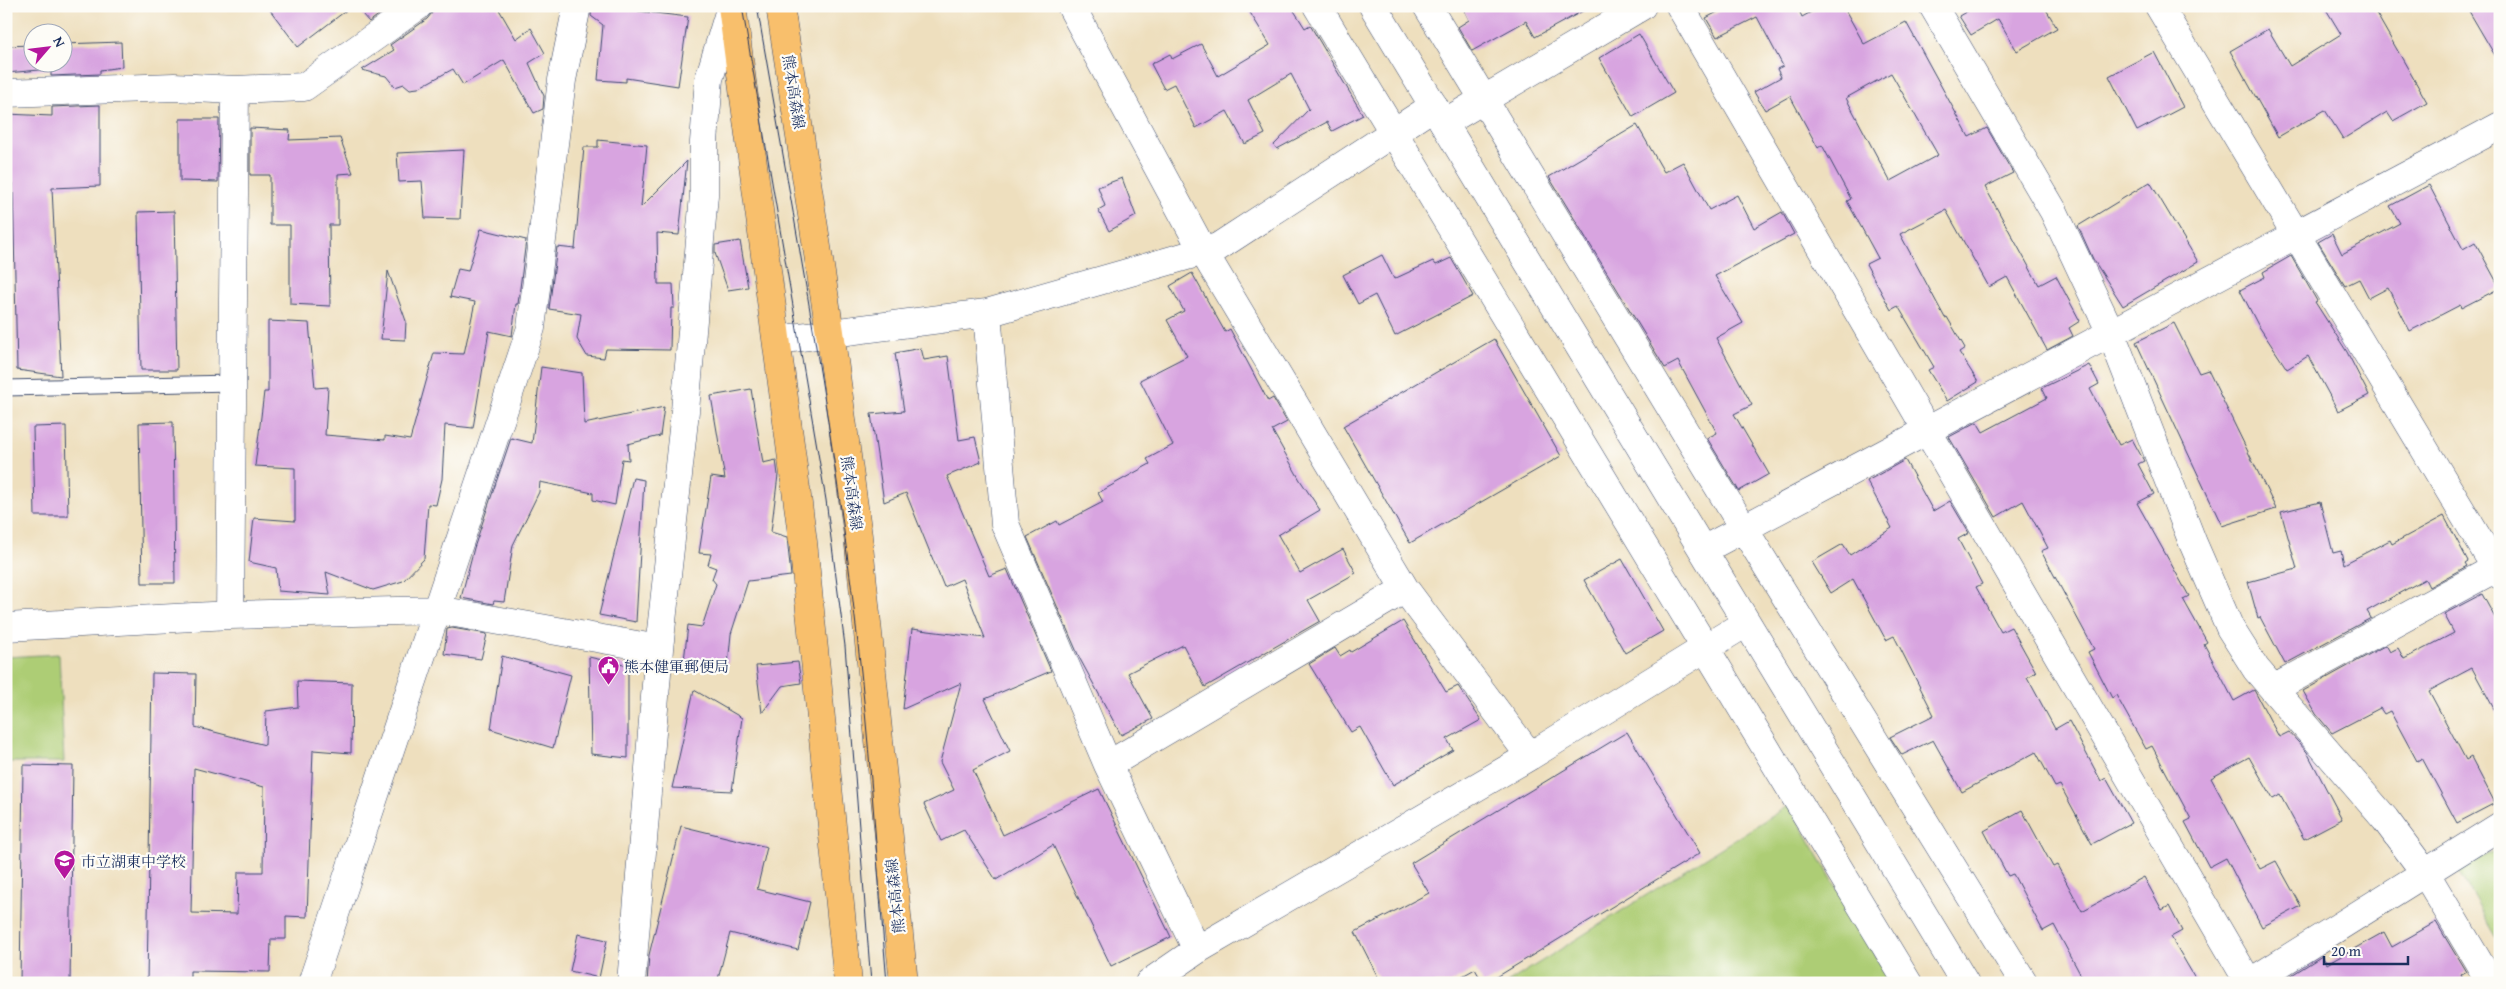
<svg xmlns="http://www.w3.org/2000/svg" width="2506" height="989" font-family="'Gentium Book Plus','Noto Serif JP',serif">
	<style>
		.green { fill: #adcd74; stroke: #647e69 }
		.building { fill: #d8a4e0; fill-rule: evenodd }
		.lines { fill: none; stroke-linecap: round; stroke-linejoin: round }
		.service-casing { stroke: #3b496c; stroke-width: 17 }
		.minor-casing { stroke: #3b496c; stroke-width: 29 }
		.tertiary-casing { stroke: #3b496c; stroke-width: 29 }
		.primary-casing { stroke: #3b496c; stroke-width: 29 }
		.service { stroke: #fff; stroke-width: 15 }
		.minor { stroke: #fff; stroke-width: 28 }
		.tertiary { stroke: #fff; stroke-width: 28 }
		.primary { stroke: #f8bf6c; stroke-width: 28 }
		.tram { stroke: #1b2f5e; stroke-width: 1 }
		.labels { text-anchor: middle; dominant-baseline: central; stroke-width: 4.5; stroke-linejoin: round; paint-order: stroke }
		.street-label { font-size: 15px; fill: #1b2f5e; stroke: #fdfcf7 }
		.poi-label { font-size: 15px; fill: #1b2f5e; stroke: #fdfcf7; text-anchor: start }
	</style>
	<rect width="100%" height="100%" fill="#fdfcf7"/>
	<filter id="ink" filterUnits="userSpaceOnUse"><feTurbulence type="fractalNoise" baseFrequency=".02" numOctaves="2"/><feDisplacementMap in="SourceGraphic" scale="10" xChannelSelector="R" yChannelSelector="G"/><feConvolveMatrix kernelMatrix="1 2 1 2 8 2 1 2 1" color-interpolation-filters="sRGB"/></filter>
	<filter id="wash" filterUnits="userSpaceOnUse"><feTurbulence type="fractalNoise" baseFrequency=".0096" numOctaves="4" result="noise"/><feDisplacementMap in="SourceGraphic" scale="20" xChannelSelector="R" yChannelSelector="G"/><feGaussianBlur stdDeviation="1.12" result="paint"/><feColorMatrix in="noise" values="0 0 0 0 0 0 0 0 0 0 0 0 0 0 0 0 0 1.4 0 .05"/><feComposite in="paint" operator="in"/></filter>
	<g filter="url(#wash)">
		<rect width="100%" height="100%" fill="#eedfbe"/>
		<!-- green -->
		<path class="green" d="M59,654L64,762H6V657Z
			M1789,805L1892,983H1507Z
			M2500,848V943L2458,871Z"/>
		<g id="blocks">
			<!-- building -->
			<path class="building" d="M267,6H352L298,47Z
				M355,6H391L369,22Z
				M433,6H497L516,39L531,28L545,53L529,63L544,96L543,109L534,113L504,60L463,85L453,69L418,88L410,89L404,84L395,87L386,76L362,70L394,50L390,45L427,19L432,13Z
				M592,6H639L638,11L688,17L678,86L626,78V82L598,80L603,25L591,16Z
				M1246,6H1291L1305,28L1310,25L1363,115L1332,131L1327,122L1277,149L1274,145L1309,109L1291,74L1248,100L1265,134L1245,144L1227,111L1196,128L1174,84L1164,89L1151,64L1170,54L1172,59L1201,44L1218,76L1270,45Z
				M1462,6H1592L1535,37L1526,21L1472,51L1458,27L1469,20Z
				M1729,6H1797L1802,17L1822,6H1843L1864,44L1906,22L1969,137L1987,128L2013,173L1985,187L2039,285L2056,276L2080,321L2069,328L2073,336L2047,350L2007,277L1989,287L1946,210L1900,234L1945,318L1947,317L1965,348L1959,352L1978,382L1947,401L1928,370L1934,367L1898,306L1891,310L1866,264L1878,258L1847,201L1851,199L1822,145L1818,148L1790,96L1765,110L1754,92L1781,77L1777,69L1783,66L1757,17L1717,37L1706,18ZM1891,73L1938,155L1890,181L1846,98Z
				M1976,6H2044L2057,28L2017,51L1998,19L1971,35L1959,16Z
				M2324,6H2372L2427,102L2393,121L2387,112L2343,139L2325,110L2278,137L2230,51L2268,29L2290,66L2341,34Z
				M2466,6H2500V64Z
				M1639,34L1674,93L1633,117L1599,58Z
				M121,42L122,67L100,70V74L51,76V69L6,73V46L32,45V62H62V44Z
				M2154,52L2183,107L2137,131L2109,76Z
				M100,105V186L52,188L61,376L17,370L13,184H6V114L52,116V107Z
				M180,119H219L218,182L180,181Z
				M1637,125L1664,172L1683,162L1709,210L1737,195L1754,228L1782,212L1794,234L1715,276L1743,323L1716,338L1752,405L1734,414L1769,474L1739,491L1707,438L1717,433L1678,361L1665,368L1549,177Z
				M250,128L290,130L289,140L340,138L353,173L338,174V225H329L330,306L290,304V225H270V175H250Z
				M598,140L647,145L641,207L687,161L679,235L657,233L658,284H673L674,308H671L670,350L606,349L604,358L587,356L577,339L581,314L549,309L557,247L575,249L584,147H598Z
				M464,150L460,219L425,218L422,181L399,182L397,153Z
				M1122,178L1136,216L1109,231L1098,210L1105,206L1098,187Z
				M2150,182L2198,262L2123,306L2093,259L2078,226Z
				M2429,185L2463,249L2475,242L2500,288L2461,308L2460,305L2410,331L2388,288L2369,298L2359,279L2345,286L2318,242L2332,234L2342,254L2400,223L2390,206Z
				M174,211L177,370H141L138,212Z
				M481,229L526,240L518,304H516L512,336L489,331L473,428L445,425L442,479L436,505L428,504L424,559L403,581L373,590L326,572L330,595L278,591L276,568L249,562L254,518L295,521V468L255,466L264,392H268V321L309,323L315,388L328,387L325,435L385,440V436L410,440L434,353L464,354L475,302L450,297L458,269L468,271Z
				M740,241L748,287L728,290L715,253V245Z
				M1382,255L1394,279L1433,261L1436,265L1451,258L1473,296L1395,336L1375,295L1358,304L1343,275Z
				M2291,256L2317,301L2315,302L2347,352L2369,395L2338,411L2308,356L2287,369L2258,325L2240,290L2265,277L2263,272Z
				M388,271L406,321L405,340L381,339Z
				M1192,273L1225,332L1230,329L1268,401L1273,398L1287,422L1272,430L1300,480L1320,510L1278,535L1300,573L1343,549L1356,573L1308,600L1320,621L1205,687L1183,645L1128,673L1153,719L1121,735L1080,659L1027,537L1057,521L1059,525L1103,502L1098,493L1150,464L1147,459L1173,445L1140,380L1187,356L1167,320L1184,311L1170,286Z
				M2174,323L2199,373L2208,370L2276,509L2222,526L2136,342Z
				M1494,339L1561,456L1410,543L1343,426Z
				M921,348L924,360L948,356L959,440L975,437L981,462L947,476L989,576L1007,569L1051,671L985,699L1010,751L973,770L1003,835L1099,789L1171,937L1111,966L1053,845L996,880L964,830L941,841L924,804L954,790L940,762L961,683L903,709L912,629L985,638L962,579L944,587L906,493L884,502L871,414L904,411L895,353Z
				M2089,365L2099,384L2090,389L2119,445L2132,439L2144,461L2138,464L2154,494L2137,503L2189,596L2183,599L2207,642L2204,644L2234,701L2254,690L2279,737L2289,732L2307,752L2342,819L2304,839L2280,795L2273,799L2249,757L2211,778L2260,869L2276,861L2301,906L2262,927L2226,858L2209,867L2185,822L2191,819L2152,746L2146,749L2116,695L2112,698L2088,652L2094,649L2041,551L2048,548L2023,501L1996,517L1949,437L1977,422L1983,432L2047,398L2042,388Z
				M541,367L582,373L584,424L664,407L660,436L628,444L629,460L622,459L615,505L593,500V493L540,482L539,492L513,545L504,602L494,601L493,604L461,598L474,548L511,438L532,443Z
				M751,389L763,463L776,460L778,475L771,532L787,537L791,576L748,581L731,634L728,665L684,661L688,625L702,627L716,584L712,579L716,568L708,565L711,554L699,553L711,477L725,479L711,396Z
				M173,422L175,583H142L139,423Z
				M66,426L68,516H35L33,427Z
				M1905,460L1933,511L1950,501L1969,533L1958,539L1982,584L1976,587L2001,632L2011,627L2036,672L2027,677L2055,729L2069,721L2101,781L2106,778L2131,823L2092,844L2060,785L2055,787L2036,752L1962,792L1933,740L1902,755L1890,737L1934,715L1894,636L1886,640L1853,579L1831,593L1812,562L1843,544L1850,555L1892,528L1867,481Z
				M633,478L644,480L636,622L599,615Z
				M2320,502L2333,553L2341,551L2344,564L2390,540L2392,544L2444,516L2468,561L2465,563L2467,566L2429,587L2425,579L2367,611L2371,618L2285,664L2260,617L2258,618L2248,582L2297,569L2281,512Z
				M1622,559L1663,631L1625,653L1584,580Z
				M2482,594L2500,627V720L2472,668L2429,691L2466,760L2471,757L2495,803L2457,823L2422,758L2417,761L2390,711L2384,714L2380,708L2332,733L2316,714L2303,691L2386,645L2390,652L2398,648L2404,659L2454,633L2444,614Z
				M1403,621L1446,692L1458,686L1481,720L1447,739L1453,750L1393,785L1360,727L1351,732L1309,664L1335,648L1340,656L1350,650L1351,652Z
				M452,628L487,634L481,659L444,654L447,629Z
				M502,656L571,675L553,748L491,729Z
				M589,657L628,666V758L591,754Z
				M798,662L801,683L782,686L762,713L756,666Z
				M152,673L196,674L195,727L265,745L266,711L298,707L297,681L352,683L351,753L313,750L307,917L286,916V939H271L270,972L190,971V983H147ZM194,768L264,787L263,872H238L237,914L191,913Z
				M694,690L742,718L732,791L672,788Z
				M1627,732L1700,853L1487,983H1483L1475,969L1450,983H1381L1355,932L1429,893L1411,863Z
				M23,765L73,766L70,983H20Z
				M2022,810L2053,867L2057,865L2082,911L2144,877L2162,910L2169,906L2182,931L2171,937L2198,983H2085L2054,925L2043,931L2013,874L2008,876L1984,831Z
				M681,826L767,847L757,889L810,902L798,950L730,933L717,983H647L649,955Z
				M2436,922L2466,972L2461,975L2465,983H2279L2322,956L2327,964L2384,932L2392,947Z
				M578,934L607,940L599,978L570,971Z"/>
		</g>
	</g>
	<g filter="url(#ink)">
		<use href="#blocks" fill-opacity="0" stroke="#3b496c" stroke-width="1"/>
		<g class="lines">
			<defs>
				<path id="service" d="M6,388L232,383"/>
				<path id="minor" d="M1071,6L1203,251L1405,589L1530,756
					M1317,6L1908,983
					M1427,6L1744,529L2024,983
					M1680,6L2249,983L2500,826
					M1933,6L2054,212L2111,333L2193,543L2230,628L2256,669L2385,819L2426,874L2491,983
					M2159,6L2500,575
					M6,93L174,87L235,90L304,87L418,6
					M1444,123L1642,6
					M987,313L1005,524L1108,765L1197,950
					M777,340L987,313L1218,247L1434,106
					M1703,550L2500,126
					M230,615L235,90
					M6,627L230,615L438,610L659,649
					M2273,689L2496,568
					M1108,765L1405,589
					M312,983L531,328L562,80L577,6
					M631,983L659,649L685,411L704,195V142L709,79L731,6
					M1149,983L1197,950L1530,756L1746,623"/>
				<path id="tertiary" d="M1373,6L1965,983"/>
				<path id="primary" d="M732,6L803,542L848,983
					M780,6L830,332L858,536L904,983"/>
			</defs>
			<!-- service casing -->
			<use href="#service" class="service-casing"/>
			<!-- minor casing -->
			<use href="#minor" class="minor-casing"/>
			<!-- tertiary casing -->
			<use href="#tertiary" class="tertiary-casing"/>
			<!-- primary casing -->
			<use href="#primary" class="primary-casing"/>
			<!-- service -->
			<use href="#service" class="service"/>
			<!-- minor -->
			<use href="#minor" class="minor"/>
			<!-- tertiary -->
			<use href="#tertiary" class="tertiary"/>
			<!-- primary -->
			<use href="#primary" class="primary"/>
			<!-- tram -->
			<path class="tram" d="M742,6L826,500L845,646L871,983
				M757,6C795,227 838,449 861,672C872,775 878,879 887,983"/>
		</g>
	</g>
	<!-- icons -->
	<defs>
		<symbol id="civic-pin" viewBox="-11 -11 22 30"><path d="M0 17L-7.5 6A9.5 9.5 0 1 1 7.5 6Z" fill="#b5179e" stroke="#fdfcf7"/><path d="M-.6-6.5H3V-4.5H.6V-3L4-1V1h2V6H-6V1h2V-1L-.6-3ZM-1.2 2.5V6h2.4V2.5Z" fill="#fff"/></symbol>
		<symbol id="school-pin" viewBox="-11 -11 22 30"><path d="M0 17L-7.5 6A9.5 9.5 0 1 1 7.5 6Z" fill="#b5179e" stroke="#fdfcf7"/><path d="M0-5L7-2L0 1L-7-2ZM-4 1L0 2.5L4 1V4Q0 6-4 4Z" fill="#fff"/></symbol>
	</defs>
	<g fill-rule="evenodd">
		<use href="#civic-pin" x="596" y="654" width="25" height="34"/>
		<use href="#school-pin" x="52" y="848" width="25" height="34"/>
	</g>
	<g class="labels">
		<!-- street labels -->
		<g class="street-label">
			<text transform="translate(794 92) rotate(81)">熊本高森線</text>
			<text transform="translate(852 493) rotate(82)">熊本高森線</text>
			<text transform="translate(895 896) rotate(-96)">熊本高森線</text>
		</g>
		<!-- poi labels -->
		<g class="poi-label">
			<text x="624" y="666">熊本健軍郵便局</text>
			<text x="81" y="861">市立湖東中学校</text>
		</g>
	</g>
	<!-- margin -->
	<rect width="2506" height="989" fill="none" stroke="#fdfcf7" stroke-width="25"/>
	<!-- north arrow -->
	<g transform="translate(48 48) rotate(62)"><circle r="24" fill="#fdfcf7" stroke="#a3aaba"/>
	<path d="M0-4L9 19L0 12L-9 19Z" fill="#b5179e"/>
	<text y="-8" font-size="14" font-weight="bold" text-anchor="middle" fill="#1b2f5e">N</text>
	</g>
	<!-- scale -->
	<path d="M2324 956v8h84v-8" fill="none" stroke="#1b2f5e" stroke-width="2.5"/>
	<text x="2331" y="956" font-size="15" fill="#1b2f5e" stroke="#fdfcf7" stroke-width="4" paint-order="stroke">20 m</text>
</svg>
